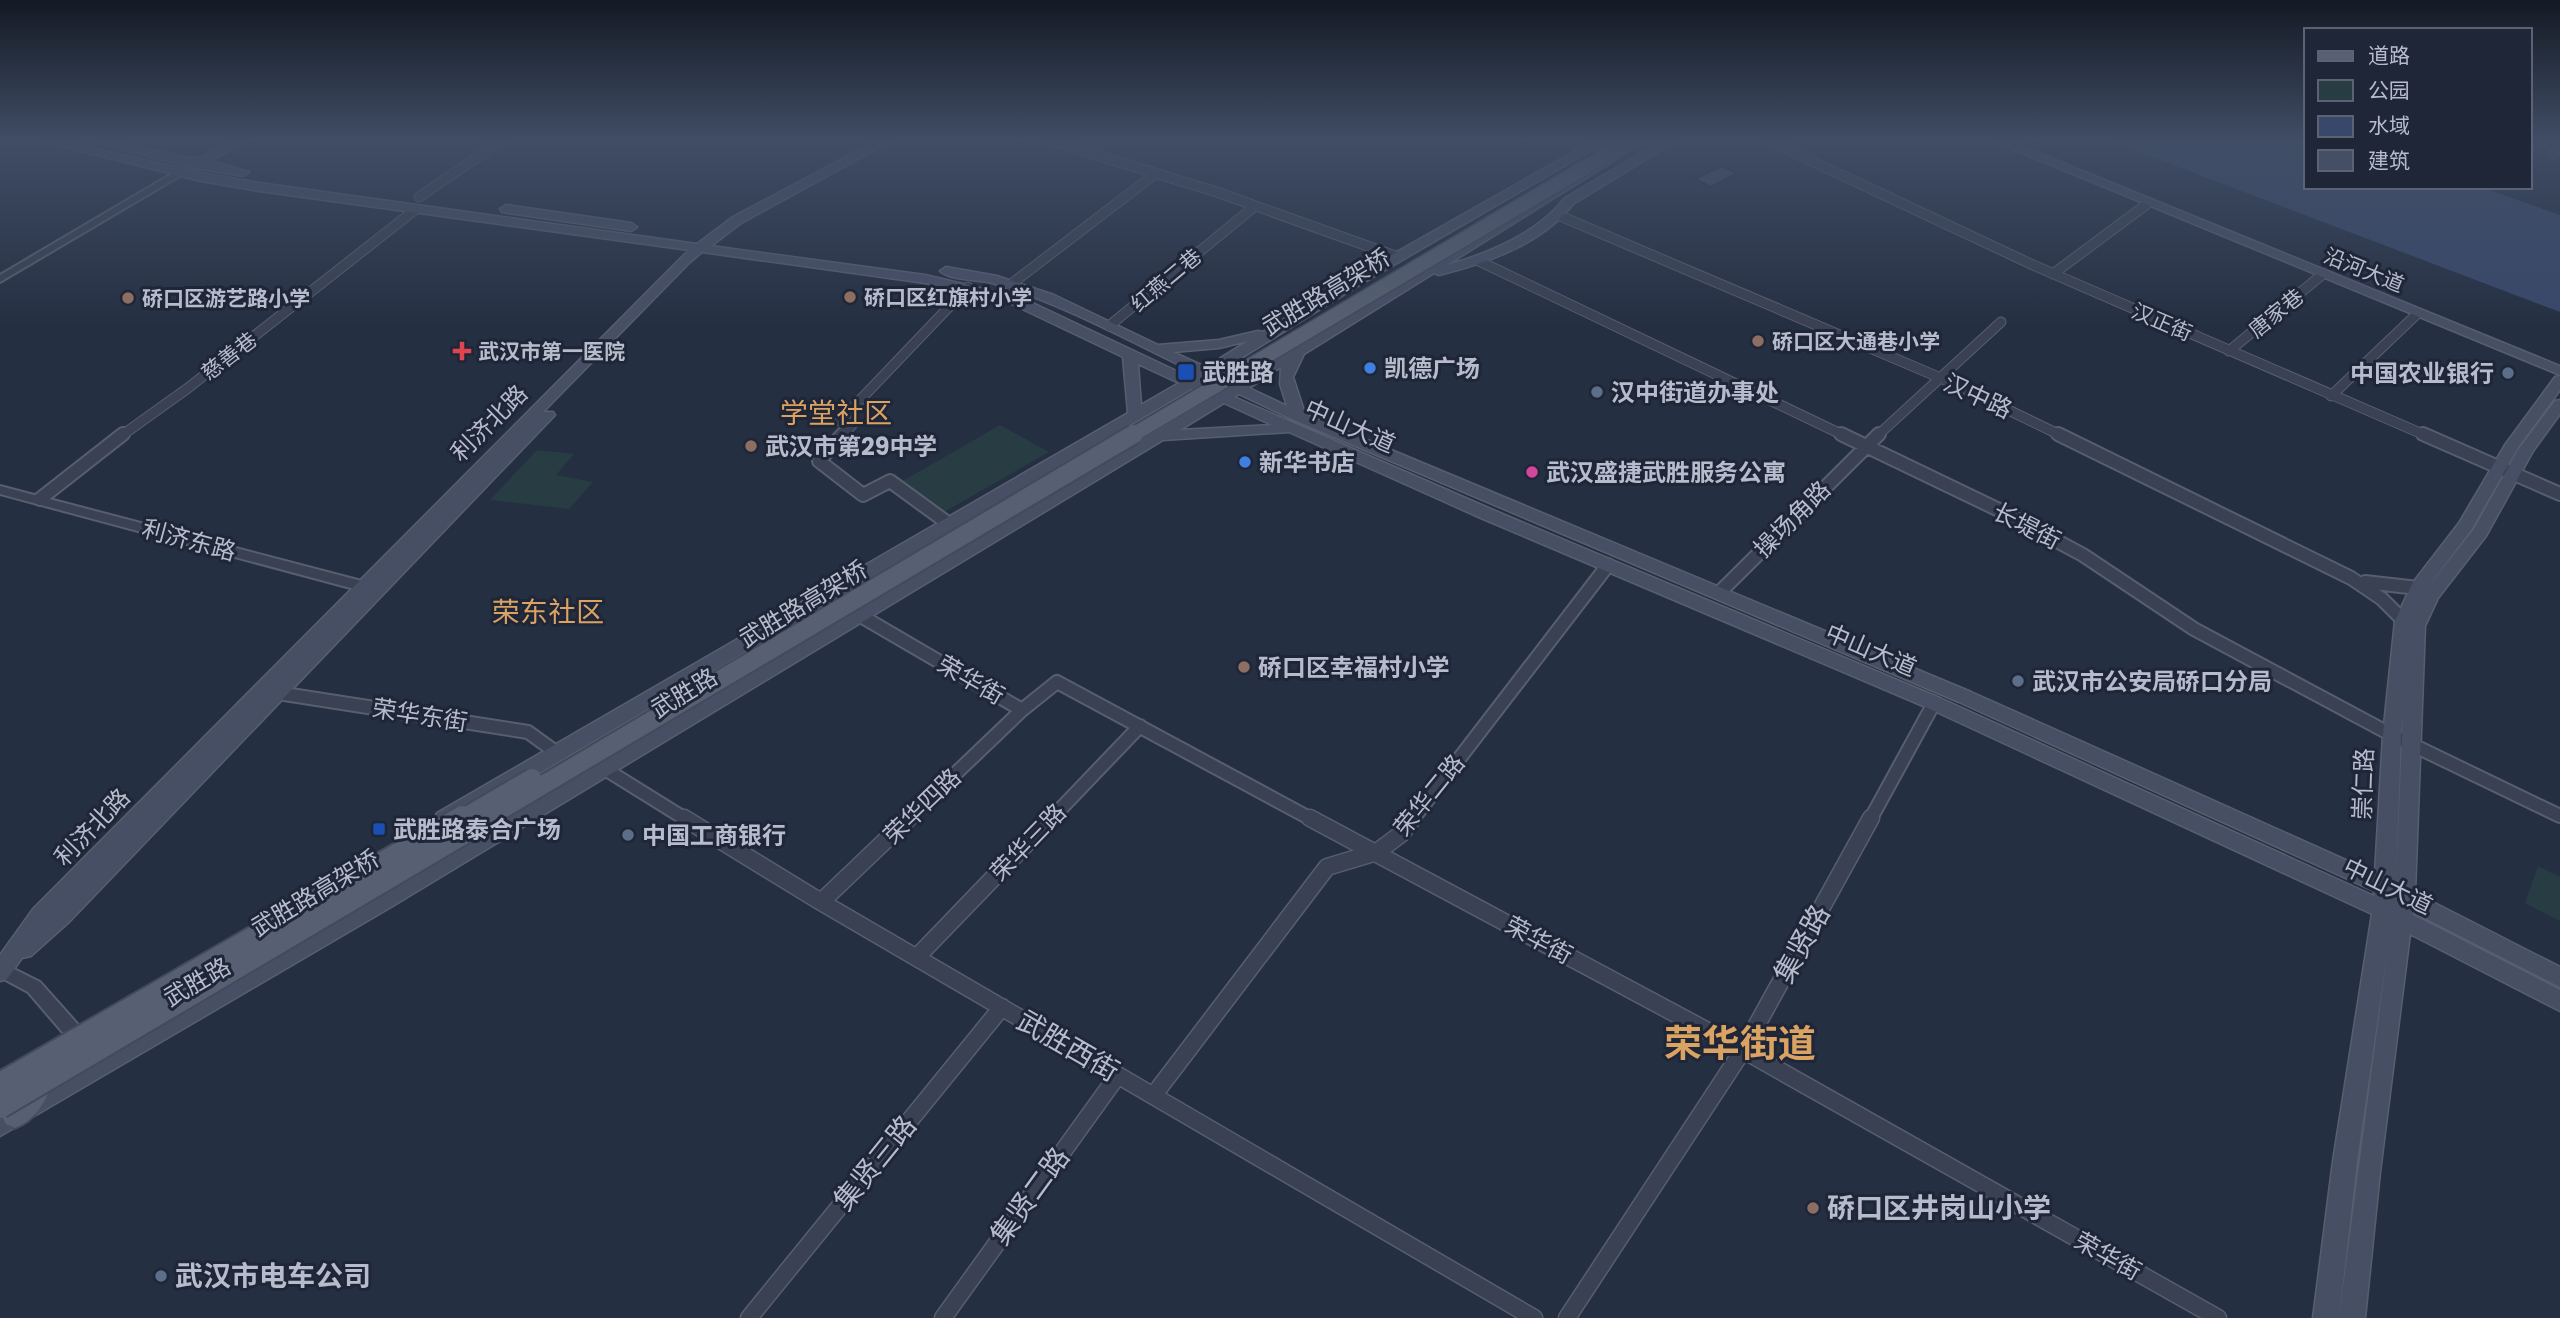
<svg xmlns="http://www.w3.org/2000/svg" width="2560" height="1318" font-family="Poppins,'Noto Sans SC',sans-serif">
	<style>
		.green { fill: #273d43 }
		.water { fill: #38486a }
		.building { fill: #444e64; stroke: #202839; stroke-width: 2 }
		.lines { fill: none; stroke-linecap: round; stroke-linejoin: round }
		.secondary-tunnel { stroke: #3b4457; stroke-width: 13; stroke-dasharray: 13 6; stroke-linecap: butt }
		.minor-far2-casing { stroke: #575f6f; stroke-width: 11 }
		.minor-far1-casing { stroke: #575f6f; stroke-width: 16 }
		.minor-casing { stroke: #575f6f; stroke-width: 19 }
		.tertiary-casing { stroke: #575f6f; stroke-width: 4 }
		.secondary-casing { stroke: #575f6f; stroke-width: 3 }
		.primary-casing { stroke: #434a5b; stroke-width: 4 }
		.minor-far2 { stroke: #394152; stroke-width: 9 }
		.minor-far1 { stroke: #394152; stroke-width: 12 }
		.minor { stroke: #394152; stroke-width: 16 }
		.tertiary { fill: #394152; fill-rule: evenodd }
		.secondary { fill: #474f65; fill-rule: evenodd }
		.primary { fill: #576072; fill-rule: evenodd }
		.primary-bridge-far2-casing { stroke: #434a5b; stroke-width: 17; stroke-linecap: butt }
		.primary-bridge-far1-casing { stroke: #434a5b; stroke-width: 22; stroke-linecap: butt }
		.primary-bridge-casing { stroke: #434a5b; stroke-width: 28; stroke-linecap: butt }
		.primary-bridge-far2 { stroke: #576072; stroke-width: 14 }
		.primary-bridge-far1 { stroke: #576072; stroke-width: 18 }
		.primary-bridge { stroke: #576072; stroke-width: 24 }
		.education-dot { fill: #8d6e63; stroke: #1e2637; stroke-width: 2.5 }
		.health-dot { fill: #e0444e; stroke: #1e2637; stroke-width: 2.5 }
		.shop-dot { fill: #3f7fe0; stroke: #1e2637; stroke-width: 2.5 }
		.transit-dot { fill: #1a4fb4; stroke: #1e2637; stroke-width: 2.5 }
		.service-dot { fill: #5c6f8a; stroke: #1e2637; stroke-width: 2.5 }
		.hotel-dot { fill: #d1479c; stroke: #1e2637; stroke-width: 2.5 }
		.labels { text-anchor: middle; dominant-baseline: central; stroke-width: 6; stroke-linejoin: round; paint-order: stroke }
		.far-street-label { font-size: 21px; fill: #b6bccc; stroke: #1e2637 }
		.far-poi-label { font-size: 21px; font-weight: bold; fill: #b6bccc; stroke: #1e2637; text-anchor: start }
		.street-label { font-size: 24px; fill: #b6bccc; stroke: #1e2637 }
		.poi-label { font-size: 24px; font-weight: bold; fill: #b6bccc; stroke: #1e2637; text-anchor: start }
		.quarter-label { font-size: 28px; fill: #daa263; stroke: #1e2637 }
		.near-street-label { font-size: 28px; fill: #b6bccc; stroke: #1e2637 }
		.near-poi-label { font-size: 28px; font-weight: bold; fill: #b6bccc; stroke: #1e2637; text-anchor: start }
		.near-district-label { font-size: 38px; font-weight: bold; fill: #daa263; stroke: #1e2637 }
	</style>
	<rect width="100%" height="100%" fill="#252f42"/>
	<!-- green -->
	<path class="green" d="M1000,425L1049,452L944,512L901,482Z
		M537,450L574,454L556,475L593,482L569,509L490,500Z
		M2538,866L2560,877V921L2525,903Z"/>
	<!-- water -->
	<path class="water" d="M2110,141H2306V187H2481L2560,215V312Z"/>
	<!-- building -->
	<path class="building" d="M1722,166L1737,173L1711,187L1695,179Z"/>
	<g class="lines">
		<!-- secondary-tunnel -->
		<path class="secondary-tunnel" d="M2530,145L2560,155"/>
		<defs>
			<path id="minor-far2" d="M1050,141L1217,192L1398,257
				M1769,141L2033,265L2427,436
				M419,197L501,141
				M1558,215L1957,385L2062,436
				M1479,261L1845,436
				M2053,274L2147,204
				M1010,285L1155,174
				M1109,326L1255,206
				M2229,351L2323,274
				M2331,396L2418,313
				M121,436L188,388L416,209
				M842,436L852,425L840,421L968,287
				M1877,436L2001,322"/>
			<path id="minor-far1" d="M843,434L819,461L863,495L890,481L949,524
				M1841,434L2001,511L2083,555L2194,629L2392,735L2560,816
				M2058,434L2351,578L2382,599L2404,621
				M2423,434L2560,494
				M40,499L123,434
				M2365,582L2418,588
				M1720,592L1879,434
				M861,616L1022,710L1057,682L1313,820
				M278,693L528,732L557,753
				M605,769L687,820
				M907,820L1022,710
				M1050,820L1140,726
				M1412,820L1608,565
				M1870,820L1934,703"/>
			<path id="minor" d="M684,818L821,902L1534,1318
				M1310,818L1743,1050L2218,1318
				M821,902L909,818
				M917,957L1051,818
				M1153,1096L1327,867L1377,852L1401,834L1413,818
				M749,1318L1002,1007
				M943,1318L1118,1075
				M1567,1318L1743,1050L1871,818"/>
			<path id="tertiary" d="M180,169L185,172L183,174L0,282V275Z
				M0,486L373,584L380,589L373,594L0,494Z
				M0,962L40,982L89,1037L92,1043L89,1049L83,1051L77,1049L28,992L0,977Z"/>
			<path id="secondary" d="M41,141H62L201,173L259,183L697,244L733,217L876,141H891L741,223L711,246L925,275L1022,298L1189,377L1196,373C1129,341 1063,304 992,283C976,279 952,281 940,271L946,267L997,276L1054,295L1158,345L1219,340L1258,331L1263,332L1351,278L1593,141H1607L1361,284L1217,373L1237,382L1631,141H1645L1447,265C1490,253 1537,234 1565,198L1662,141H1676L1573,204C1542,244 1487,263 1439,275L1434,273L1304,354L1293,377L1305,414L1971,692L2375,873L2383,735L2395,621L2412,584L2459,523L2505,445L2555,377L2560,376V390L2519,446L2471,530L2425,591L2474,529L2518,450L2555,401L2560,400V414L2533,451L2486,536L2438,598L2425,626L2415,893L2560,967V987L2413,912V915L2560,990V1011L2410,934L2380,1172L2365,1318H2339L2388,948L2357,1161L2339,1318H2313L2333,1161L2372,914L1928,708L1481,518L1289,432L1163,440L391,907L0,1136V1113L377,895L1212,398L1191,389L451,825L444,827L437,825L434,819L437,813L1128,413L1123,357L1012,304L925,283L702,252L690,262L543,412H553L555,415L68,923L31,956L22,958L7,979L0,981V955L33,909L689,250L259,191L201,181ZM1248,341L1206,367L1173,352L1219,348ZM1138,364L1179,383L1141,405ZM1281,367L1280,384L1287,406L1249,388ZM1207,379L1227,388L1222,392L1201,382ZM1239,394L1294,420L1959,702L2374,891V896L1940,698L1493,510L1234,397ZM1224,403L1272,425L1180,430ZM2403,713L2396,883L2401,735Z
				M105,141L197,159L232,141H247L210,161L249,172L243,176L195,168L105,145Z
				M1993,141H2009L2560,366V375Z
				M2530,141H2546L2560,145V152L2530,144Z
				M506,205L631,223L637,227L631,231L502,212L500,209Z"/>
			<path id="primary" d="M41,1070L50,1074L53,1082C45,1102 37,1119 15,1128L6,1124L2,1116L6,1108L23,1093L32,1074Z"/>
		</defs>
		<!-- minor-far2 casing -->
		<use href="#minor-far2" class="minor-far2-casing"/>
		<!-- minor-far1 casing -->
		<use href="#minor-far1" class="minor-far1-casing"/>
		<!-- minor casing -->
		<use href="#minor" class="minor-casing"/>
		<!-- tertiary casing -->
		<use href="#tertiary" class="tertiary-casing"/>
		<!-- secondary casing -->
		<use href="#secondary" class="secondary-casing"/>
		<!-- primary casing -->
		<use href="#primary" class="primary-casing"/>
		<!-- minor-far2 -->
		<use href="#minor-far2" class="minor-far2"/>
		<!-- minor-far1 -->
		<use href="#minor-far1" class="minor-far1"/>
		<!-- minor -->
		<use href="#minor" class="minor"/>
		<!-- tertiary -->
		<use href="#tertiary" class="tertiary"/>
		<!-- secondary -->
		<use href="#secondary" class="secondary"/>
		<!-- primary -->
		<use href="#primary" class="primary"/>
		<defs>
			<path id="primary-bridge-far2" d="M1131,436L1630,141"/>
			<path id="primary-bridge-far1" d="M460,820L532,778
				M484,820L1134,434"/>
			<path id="primary-bridge" d="M0,1085L463,818
				M0,1106L487,818"/>
		</defs>
		<!-- primary-bridge-far2 casing -->
		<use href="#primary-bridge-far2" class="primary-bridge-far2-casing"/>
		<!-- primary-bridge-far1 casing -->
		<use href="#primary-bridge-far1" class="primary-bridge-far1-casing"/>
		<!-- primary-bridge casing -->
		<use href="#primary-bridge" class="primary-bridge-casing"/>
		<!-- primary-bridge-far2 -->
		<use href="#primary-bridge-far2" class="primary-bridge-far2"/>
		<!-- primary-bridge-far1 -->
		<use href="#primary-bridge-far1" class="primary-bridge-far1"/>
		<!-- primary-bridge -->
		<use href="#primary-bridge" class="primary-bridge"/>
	</g>
	<!-- sky -->
	<linearGradient id="sky" x2="0" y2="1"><stop stop-color="#141a24"/><stop offset="0.43" stop-color="#404d65"/><stop offset="1" stop-color="#404d65" stop-opacity="0"/></linearGradient>
	<rect width="2560" height="326" fill="url(#sky)"/>
	<!-- markers -->
	<g class="education-dot">
		<circle cx="850" cy="297" r="7"/>
		<circle cx="128" cy="298" r="7"/>
		<circle cx="1758" cy="341" r="7"/>
		<circle cx="751" cy="446" r="7"/>
		<circle cx="1244" cy="667" r="7"/>
		<circle cx="1813" cy="1208" r="7"/>
	</g>
	<path class="health-dot" d="M458.5 340.5h7v7h7v7h-7v7h-7v-7h-7v-7h7z"/>
	<g class="shop-dot">
		<circle cx="1370" cy="368" r="7"/>
		<circle cx="1245" cy="462" r="7"/>
	</g>
	<g class="transit-dot">
		<rect x="1177" y="363" width="18" height="18" rx="3.5"/>
		<rect x="372" y="822" width="14" height="14" rx="3.5"/>
	</g>
	<g class="service-dot">
		<circle cx="2508" cy="373" r="7"/>
		<circle cx="1597" cy="392" r="7"/>
		<circle cx="2018" cy="681" r="7"/>
		<circle cx="628" cy="835" r="7"/>
		<circle cx="161" cy="1276" r="7"/>
	</g>
	<circle class="hotel-dot" cx="1532" cy="472" r="7"/>
	<g class="labels">
		<!-- far-street labels -->
		<g class="far-street-label">
			<text transform="translate(2364 270) rotate(22)">沿河大道</text>
			<text transform="translate(1166 280) rotate(-40)">红燕二巷</text>
			<text transform="translate(2276 313) rotate(-39)">唐家巷</text>
			<text transform="translate(2162 322) rotate(23)">汉正街</text>
			<text transform="translate(229 356) rotate(-38)">慈善巷</text>
		</g>
		<!-- far-poi labels -->
		<g class="far-poi-label">
			<text x="864" y="297">硚口区红旗村小学</text>
			<text x="142" y="298">硚口区游艺路小学</text>
			<text x="1772" y="341">硚口区大通巷小学</text>
			<text x="478" y="351">武汉市第一医院</text>
		</g>
		<!-- street labels -->
		<g class="street-label">
			<text transform="translate(1326 292) rotate(-31)">武胜路高架桥</text>
			<text transform="translate(1978 396) rotate(25)">汉中路</text>
			<text transform="translate(489 423) rotate(-45)">利济北路</text>
			<text transform="translate(1350 426) rotate(24)">中山大道</text>
			<text transform="translate(1792 519) rotate(-45)">操场角路</text>
			<text transform="translate(2027 526) rotate(27)">长堤街</text>
			<text transform="translate(189 540) rotate(15)">利济东路</text>
			<text transform="translate(803 604) rotate(-31)">武胜路高架桥</text>
			<text transform="translate(1871 650) rotate(23)">中山大道</text>
			<text transform="translate(971 680) rotate(30)">荣华街</text>
			<text transform="translate(684 693) rotate(-31)">武胜路</text>
			<text transform="translate(420 715) rotate(9)">荣华东街</text>
			<text transform="translate(2363 784) rotate(-88)">崇仁路</text>
			<text transform="translate(1429 795) rotate(-51)">荣华二路</text>
			<text transform="translate(922 806) rotate(-44)">荣华四路</text>
			<text transform="translate(92 827) rotate(-46)">利济北路</text>
			<text transform="translate(1028 842) rotate(-46)">荣华三路</text>
			<text transform="translate(2388 886) rotate(26)">中山大道</text>
			<text transform="translate(315 893) rotate(-31)">武胜路高架桥</text>
			<text transform="translate(1539 940) rotate(28)">荣华街</text>
			<text transform="translate(197 982) rotate(-30)">武胜路</text>
			<text transform="translate(2108 1256) rotate(29)">荣华街</text>
		</g>
		<!-- poi labels -->
		<g class="poi-label">
			<text x="1384" y="368">凯德广场</text>
			<text x="1202" y="372">武胜路</text>
			<text x="2494" y="373" text-anchor="end">中国农业银行</text>
			<text x="1611" y="392">汉中街道办事处</text>
			<text x="765" y="446">武汉市第29中学</text>
			<text x="1259" y="462">新华书店</text>
			<text x="1546" y="472">武汉盛捷武胜服务公寓</text>
			<text x="1258" y="667">硚口区幸福村小学</text>
			<text x="2032" y="681">武汉市公安局硚口分局</text>
			<text x="393" y="829">武胜路泰合广场</text>
			<text x="642" y="835">中国工商银行</text>
		</g>
		<!-- quarter labels -->
		<g class="quarter-label">
			<text x="836" y="413">学堂社区</text>
			<text x="548" y="612">荣东社区</text>
		</g>
		<!-- near-street labels -->
		<g class="near-street-label">
			<text transform="translate(1802 944) rotate(-61)">集贤路</text>
			<text transform="translate(1068 1046) rotate(30)">武胜西街</text>
			<text transform="translate(875 1163) rotate(-51)">集贤三路</text>
			<text transform="translate(1030 1196) rotate(-54)">集贤二路</text>
		</g>
		<!-- near-poi labels -->
		<g class="near-poi-label">
			<text x="1827" y="1208">硚口区井岗山小学</text>
			<text x="175" y="1276">武汉市电车公司</text>
		</g>
		<!-- near-district labels -->
		<g class="near-district-label">
			<text x="1740" y="1043">荣华街道</text>
		</g>
	</g>
	<!-- legend -->
	<rect x="2304" y="28" width="228" height="161" fill="#1e2637" stroke="#5b6273" stroke-width="2"/>
	<rect x="2318" y="51" width="35" height="10" fill="#576072" stroke="#5b6273" stroke-width="2"/>
	<text x="2368" y="63" font-size="21" fill="#b6bccc">道路</text>
	<rect x="2318" y="80" width="35" height="21" fill="#273d43" stroke="#5b6273" stroke-width="2"/>
	<text x="2368" y="98" font-size="21" fill="#b6bccc">公园</text>
	<rect x="2318" y="116" width="35" height="21" fill="#38486a" stroke="#5b6273" stroke-width="2"/>
	<text x="2368" y="133" font-size="21" fill="#b6bccc">水域</text>
	<rect x="2318" y="150" width="35" height="21" fill="#444e64" stroke="#5b6273" stroke-width="2"/>
	<text x="2368" y="168" font-size="21" fill="#b6bccc">建筑</text>
</svg>
